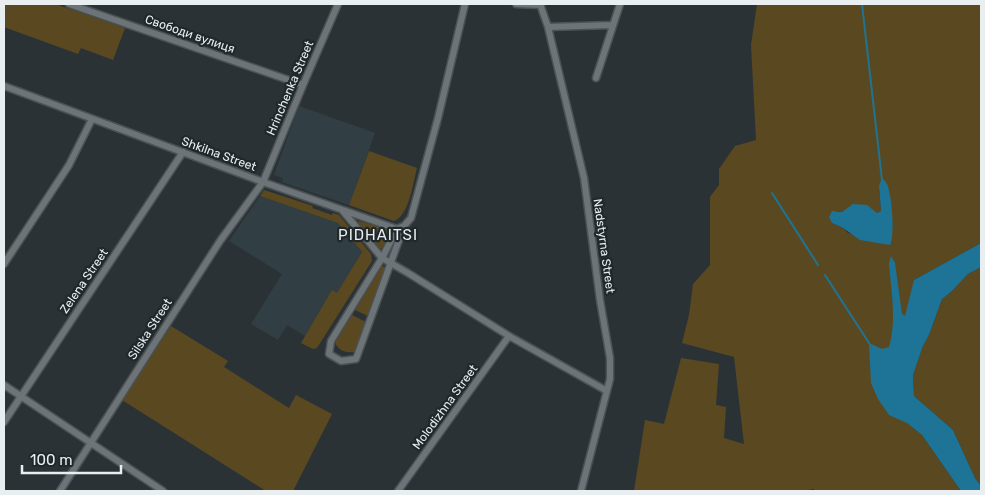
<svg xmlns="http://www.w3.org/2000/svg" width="985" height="495" font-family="Rubik,sans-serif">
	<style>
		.built { fill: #313f45 }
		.green { fill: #5a4920; fill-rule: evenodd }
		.water { fill: #1e7496 }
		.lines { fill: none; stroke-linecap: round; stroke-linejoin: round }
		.stream { stroke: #1e7496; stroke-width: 2 }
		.minor-casing { stroke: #4b5154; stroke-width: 9 }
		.minor { stroke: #6c7478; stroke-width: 6 }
		.labels { text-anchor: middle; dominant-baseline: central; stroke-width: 4.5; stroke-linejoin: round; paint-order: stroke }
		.street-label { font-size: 12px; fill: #e9eef0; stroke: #21282c }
		.quarter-label { font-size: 15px; letter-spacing: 1px; fill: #e9eef0; stroke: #21282c }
	</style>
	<rect width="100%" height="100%" fill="#2b3236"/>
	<!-- built -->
	<path class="built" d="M299,106L375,133L349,205L282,182L283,178L274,175Z
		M260,196L338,223L362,252L337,293L332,291L305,336L287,325L278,340L251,324L282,274L229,241Z"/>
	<!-- green -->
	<path class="green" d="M4,4H55L125,28L113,60L81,48L78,54L4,27Z
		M757,4H981V243L914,280L907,423L922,435L961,491H814V489L804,491H634L645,420L664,424L681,358L719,364L716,405L726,407L724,438L744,444L734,357L682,343L689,315L693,284L710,265V197L719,185V169L735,146L756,140L751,45ZM879,186L890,245L848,233L843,228L832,223L837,211L842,212L866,205L877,213L881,211Z
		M369,151L417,168C413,183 409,216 394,221L349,205Z
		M264,190L313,206L312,208L332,215L333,213L339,215L371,254L372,261L317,348L313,349L301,343L332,290L337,293L362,252L338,223L260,196Z
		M359,221L386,229L390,237L384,248L379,249L358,223Z
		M382,266L387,268L368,316L355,310Z
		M981,267V486L975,478L953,430L914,396L913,375L923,346L929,335L942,299L951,292L968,274Z
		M352,315L366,322L354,352C346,353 338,351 335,342Z
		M171,326L228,361L224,367L289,408L296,395L332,414L293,491H266L122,400Z"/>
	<!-- water -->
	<path class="water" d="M882,178C884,180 886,182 887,184C892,195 895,235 890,245L860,240L843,228L832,223L829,217L832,211L842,212L853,204L867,205L877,213L881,211L879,186Z
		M981,243V267L968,274L951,292L942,299L929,335L923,346L913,375L914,396L953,430L975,478L981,486V491H961L922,435L907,423L889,415L878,399L871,383L869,343L882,349L889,347C897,320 891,290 889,263L891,256L895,263L902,314L905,316L914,280Z"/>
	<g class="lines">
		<!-- stream -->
		<path class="stream" d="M862,4L882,180
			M772,193L818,265
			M825,275L869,343"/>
		<defs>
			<path id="minor" d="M69,4L303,85
				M516,4L541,5
				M540,4L548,27L584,178L600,300L610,358V379L581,491
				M548,27L612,25
				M596,78L620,4
				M4,86L263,182L397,229
				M342,210L382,258L408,273L509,336L607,391
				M397,229L399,240L356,359L341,361L329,354L331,341L382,258Z
				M397,229L404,226L411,218L438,118L465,4
				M4,264L69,165L92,119
				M4,385L163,491
				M4,422L183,152
				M60,491L220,241L263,182L303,85L338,4
				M398,491L509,336"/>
		</defs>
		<!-- minor casing -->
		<use href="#minor" class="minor-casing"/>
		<!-- minor -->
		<use href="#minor" class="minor"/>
	</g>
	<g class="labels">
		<!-- street labels -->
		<g class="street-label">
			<text transform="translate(190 34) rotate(19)">Свободи вулиця</text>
			<text transform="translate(290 88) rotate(-67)">Hrinchenka Street</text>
			<text transform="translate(219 154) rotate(20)">Shkilna Street</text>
			<text transform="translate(604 246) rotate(82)">Nadstyrna Street</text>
			<text transform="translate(84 281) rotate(-56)">Zelena Street</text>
			<text transform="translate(150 329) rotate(-57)">Silska Street</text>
			<text transform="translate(445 407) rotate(-54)">Molodizhna Street</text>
		</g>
		<!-- quarter labels -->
		<g class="quarter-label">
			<text x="378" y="235">PIDHAITSI</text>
		</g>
	</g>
	<!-- border -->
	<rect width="985" height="495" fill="none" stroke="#e9eef0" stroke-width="10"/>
	<!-- scale -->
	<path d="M22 465v8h99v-8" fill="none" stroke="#e9eef0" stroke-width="2.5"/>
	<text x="30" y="465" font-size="15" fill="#e9eef0" stroke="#21282c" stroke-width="4" paint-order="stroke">100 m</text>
</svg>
